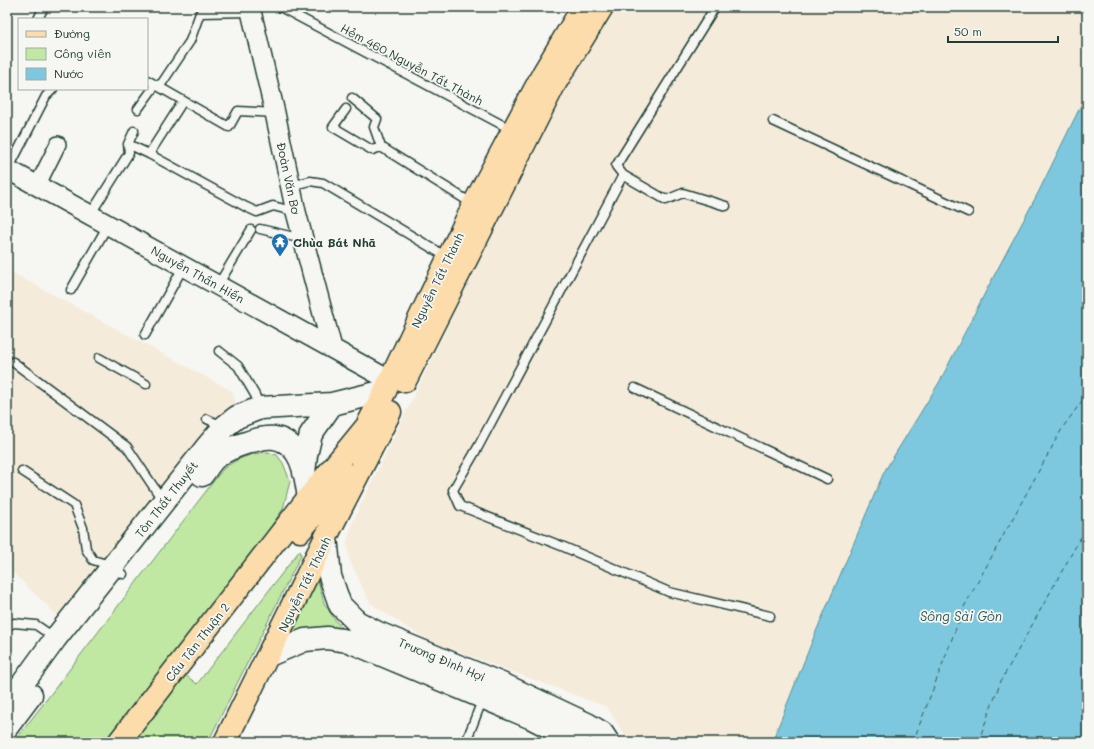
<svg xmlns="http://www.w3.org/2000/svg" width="1094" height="749" font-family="Mali,sans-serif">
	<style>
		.built { fill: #f5ebda }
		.green { fill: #c0e8a3; stroke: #70926c }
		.water { fill: #7dc8de; stroke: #57909a }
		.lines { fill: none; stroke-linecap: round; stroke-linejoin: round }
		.ferry { stroke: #325956; stroke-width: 1; stroke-dasharray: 5 4; stroke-linecap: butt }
		.service-casing { stroke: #1f3d34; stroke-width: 11 }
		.minor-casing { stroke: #1f3d34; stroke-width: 18 }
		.tertiary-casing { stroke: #1f3d34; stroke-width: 22 }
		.secondary-casing { stroke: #1f3d34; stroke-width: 25 }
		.primary-casing { stroke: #1f3d34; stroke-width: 25 }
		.service { stroke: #f6f6f2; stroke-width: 8 }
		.minor { stroke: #f6f6f2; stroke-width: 15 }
		.tertiary { stroke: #f6f6f2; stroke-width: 19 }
		.secondary { stroke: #f6f6f2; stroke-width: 22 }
		.primary { stroke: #fddcac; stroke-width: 22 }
		.labels { text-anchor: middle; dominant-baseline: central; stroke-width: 3.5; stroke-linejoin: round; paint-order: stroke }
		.street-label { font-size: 12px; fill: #1f3d34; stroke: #f6f6f2 }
		.poi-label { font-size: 12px; font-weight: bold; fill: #1f3d34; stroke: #f6f6f2; text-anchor: start }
		.water-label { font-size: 13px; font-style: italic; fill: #325956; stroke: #f6f6f2 }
	</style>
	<rect width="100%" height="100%" fill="#f6f6f2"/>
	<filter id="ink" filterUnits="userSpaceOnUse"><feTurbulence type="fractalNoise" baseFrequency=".025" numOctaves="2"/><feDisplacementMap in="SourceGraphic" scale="8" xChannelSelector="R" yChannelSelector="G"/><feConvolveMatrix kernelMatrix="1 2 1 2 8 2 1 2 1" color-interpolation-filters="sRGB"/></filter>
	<g filter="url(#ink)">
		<!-- built -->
		<path class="built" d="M617,7H1087V93L1038,193L987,289L940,381L884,472L815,634L772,742H629L607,707L427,640L370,603L349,559L347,541L353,521L481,258L563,95Z
			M7,270L232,391L238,410L59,617L7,567Z"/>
		<!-- green -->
		<path class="green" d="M267,452L277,455L283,463L290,481L283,509L220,601L171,664L197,684L300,550L301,555L208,742H14L223,469C238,458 249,454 267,452Z
			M318,580L324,603L335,620L345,632L290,637Z"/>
		<!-- water -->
		<path class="water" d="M1087,93V742H772L815,634L884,472L940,381L987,289L1038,193Z"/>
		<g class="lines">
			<!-- ferry -->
			<path class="ferry" d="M913,742L964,607L1063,427L1087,394
				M978,742L1001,681L1087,526"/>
			<defs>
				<path id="service" d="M280,7L512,130
					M715,7L616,166L623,175L666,200L683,193L726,206
					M38,19L44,7
					M147,80L229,127L238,111L275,113
					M352,98L377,119L374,127L381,147
					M138,109L154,87L162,83L190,41L200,13L251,12
					M346,109L333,127L372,150L381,147L473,204
					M773,121L968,212
					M128,144L149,154L246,207L257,212L273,206L296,212
					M149,154L183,101
					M8,170L46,96L53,89
					M623,175L478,447L453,490L460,506L564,547L669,592L770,616
					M291,186L310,181L323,183L447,257
					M90,215L129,153L128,144L134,131
					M260,229L303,239
					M218,285L251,230
					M71,290L108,225
					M145,335L184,266
					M219,351L238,366L255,395L260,408
					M99,358L146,384
					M13,362L127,447L163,501
					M635,388L827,479
					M207,419L222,426
					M22,471L74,505L83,528L86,549L93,560L113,566L123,574
					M7,626L14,623L36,625L55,638
					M466,742L483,698"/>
				<path id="minor" d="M37,186L58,144"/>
				<path id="tertiary" d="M250,7L275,113L296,212L332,348
					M7,169L389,380"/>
				<path id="secondary" d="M304,473L306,455L311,434L332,404
					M202,475C207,469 211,460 218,456C226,450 236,446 246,443C265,436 282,433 296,452C305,465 306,482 309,497
					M326,537L330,576L340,605L357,622L378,633L504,685L587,724L602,733L608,742
					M269,655L305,640L327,638L349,641L532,718L579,742
					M7,705L55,639L206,448L224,427L237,417L260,408L332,404L385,391
					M7,727L31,695"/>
				<path id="primary" d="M405,381L554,85L602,7
					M300,531L348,475
					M119,742L309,497L367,426L385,391L474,204L543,74L583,7
					M225,742L326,537L390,412"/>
			</defs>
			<!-- service casing -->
			<use href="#service" class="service-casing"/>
			<!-- minor casing -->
			<use href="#minor" class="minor-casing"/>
			<!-- tertiary casing -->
			<use href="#tertiary" class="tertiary-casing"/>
			<!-- secondary casing -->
			<use href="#secondary" class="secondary-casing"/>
			<!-- primary casing -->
			<use href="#primary" class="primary-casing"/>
			<!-- service -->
			<use href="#service" class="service"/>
			<!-- minor -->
			<use href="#minor" class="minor"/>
			<!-- tertiary -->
			<use href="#tertiary" class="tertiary"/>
			<!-- secondary -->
			<use href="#secondary" class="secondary"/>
			<!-- primary -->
			<use href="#primary" class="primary"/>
		</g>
	</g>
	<!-- icons -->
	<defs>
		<symbol id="temple-pin" viewBox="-11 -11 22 30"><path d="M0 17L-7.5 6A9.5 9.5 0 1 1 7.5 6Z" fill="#1f6fb2" stroke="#f6f6f2"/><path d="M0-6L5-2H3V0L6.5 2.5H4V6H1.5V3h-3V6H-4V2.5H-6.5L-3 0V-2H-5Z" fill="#fff"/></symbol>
	</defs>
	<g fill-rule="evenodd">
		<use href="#temple-pin" x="270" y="232" width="20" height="27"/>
	</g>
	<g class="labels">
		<!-- street labels -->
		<g class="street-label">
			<text transform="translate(412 64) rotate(28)">Hẻm 460 Nguyễn Tất Thành</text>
			<text transform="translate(289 178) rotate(78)">Đoàn Văn Bơ</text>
			<text transform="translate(198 274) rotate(29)">Nguyễn Thần Hiến</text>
			<text transform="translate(437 280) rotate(-64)">Nguyễn Tất Thành</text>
			<text transform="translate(166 499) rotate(-52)">Tôn Thất Thuyết</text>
			<text transform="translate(304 584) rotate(-64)">Nguyễn Tất Thành</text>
			<text transform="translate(197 642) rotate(-52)">Cầu Tân Thuận 2</text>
			<text transform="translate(442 659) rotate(23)">Trương Đình Hợi</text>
		</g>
		<!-- poi labels -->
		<g class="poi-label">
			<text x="293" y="242">Chùa Bát Nhã</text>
		</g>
		<!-- water labels -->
		<g class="water-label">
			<text x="961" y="615">Sông Sài Gòn</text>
		</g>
	</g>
	<!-- margin -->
	<rect width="1094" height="749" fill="none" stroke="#f6f6f2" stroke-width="24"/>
	<rect x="12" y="12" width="1070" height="725" fill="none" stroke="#1f3d34" stroke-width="1.5" filter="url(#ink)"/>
	<!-- legend -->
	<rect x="18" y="18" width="130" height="72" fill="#f6f6f2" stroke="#a0aca6"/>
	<rect x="26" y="31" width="20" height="6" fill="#fddcac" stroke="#a0aca6"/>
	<text x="54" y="38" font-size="12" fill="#1f3d34">Đường</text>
	<rect x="26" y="48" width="20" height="12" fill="#c0e8a3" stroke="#a0aca6"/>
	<text x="54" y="58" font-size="12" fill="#1f3d34">Công viên</text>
	<rect x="26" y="68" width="20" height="12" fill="#7dc8de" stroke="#a0aca6"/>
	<text x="54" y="78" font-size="12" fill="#1f3d34">Nước</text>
	<!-- scale -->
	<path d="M948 36v6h110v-6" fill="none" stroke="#1f3d34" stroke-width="2"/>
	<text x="954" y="36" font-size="12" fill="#1f3d34" stroke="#f6f6f2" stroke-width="3" paint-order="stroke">50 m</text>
</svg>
